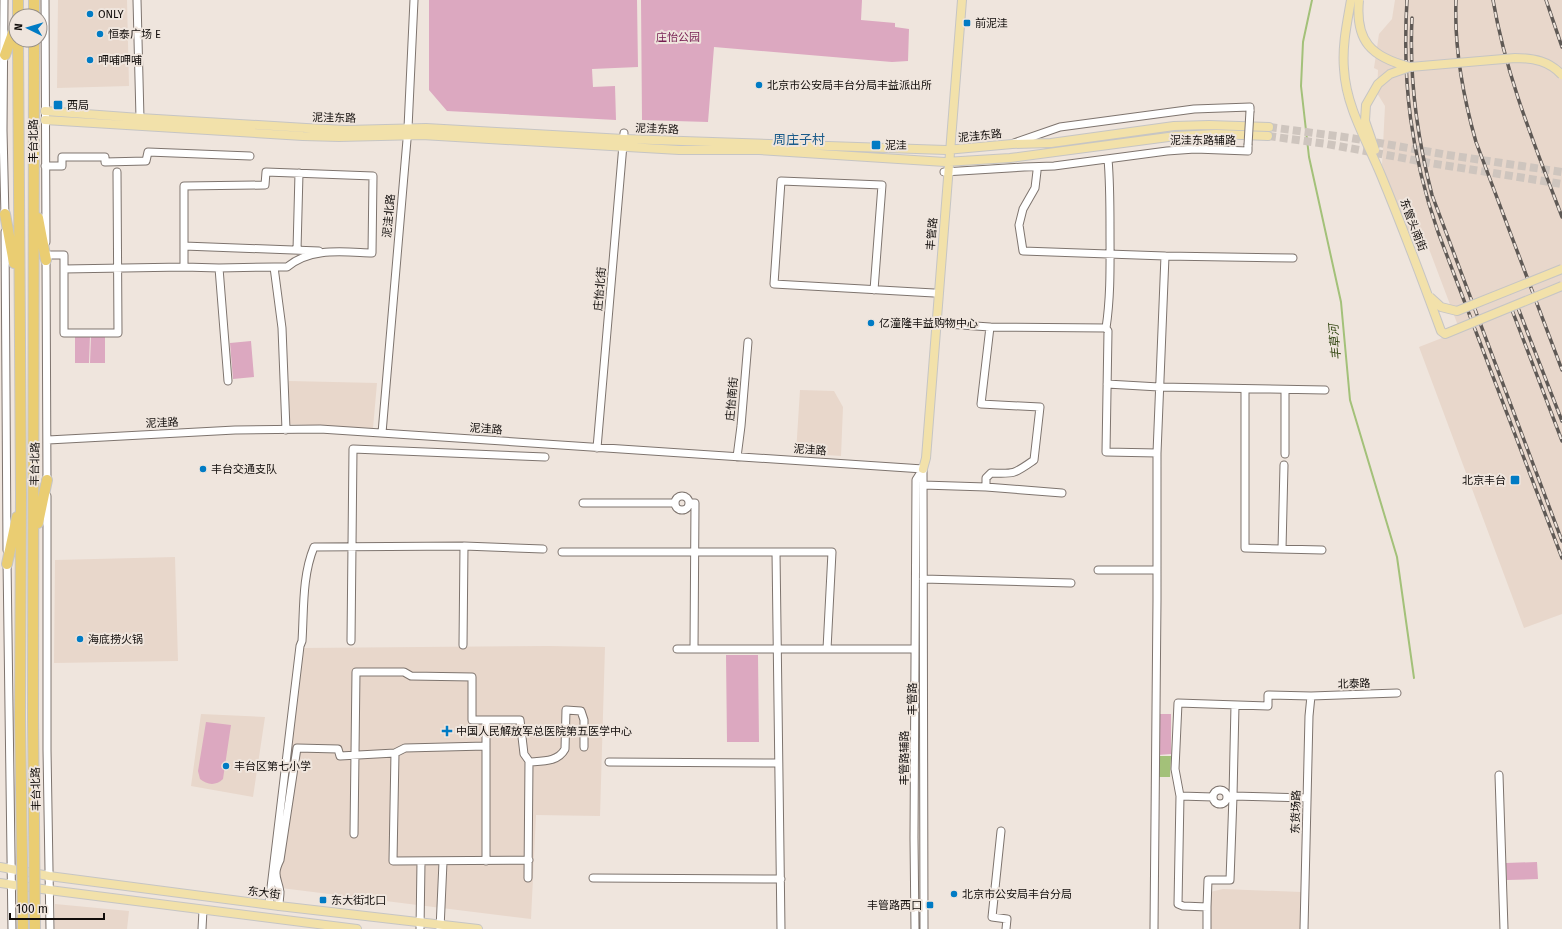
<svg xmlns="http://www.w3.org/2000/svg" width="1562" height="929" font-family="'Fira Sans','Noto Sans SC',sans-serif">
	<style>
		.built { fill: #e8d7cb }
		.green { fill: #dca8c0 }
		.water { fill: #a3c179 }
		.lines { fill: none; stroke-linecap: round; stroke-linejoin: round }
		.stream { stroke: #a3c179; stroke-width: 2 }
		.major-tunnel { stroke: #cec5be; stroke-width: 8; stroke-dasharray: 8 4; stroke-linecap: butt }
		.minor-casing { stroke: #7e746e; stroke-width: 9 }
		.major-casing { stroke: #c6c5c4; stroke-width: 10 }
		.highway-casing { stroke: #c6c5c4; stroke-width: 12 }
		.minor { stroke: #fff; stroke-width: 7 }
		.major { stroke: #f2e1aa; stroke-width: 8 }
		.highway { stroke: #eacd72; stroke-width: 10 }
		.rail-casing { stroke: #5f5955; stroke-width: 3.5 }
		.rail { stroke: #efe5dd; stroke-width: 2; stroke-dasharray: 6; stroke-linecap: butt }
		.minor-bridge-casing { stroke: #7e746e; stroke-width: 9; stroke-linecap: butt }
		.major-bridge-casing { stroke: #c6c5c4; stroke-width: 10; stroke-linecap: butt }
		.highway-bridge-casing { stroke: #c6c5c4; stroke-width: 12; stroke-linecap: butt }
		.minor-bridge { stroke: #fff; stroke-width: 7 }
		.major-bridge { stroke: #f2e1aa; stroke-width: 8 }
		.highway-bridge { stroke: #eacd72; stroke-width: 10 }
		.poi-dot { fill: #007bc4; stroke: #efe5dd; stroke-width: 1.5 }
		.labels { text-anchor: middle; dominant-baseline: central; stroke-width: 4; stroke-linejoin: round; paint-order: stroke }
		.poi-label { font-size: 11px; fill: #110d0b; stroke: #efe5dd; text-anchor: start }
		.park-label { font-size: 11px; fill: #751d51; stroke: #efe5dd }
		.street-label { font-size: 11px; fill: #110d0b; stroke: #efe5dd }
		.water-label { font-size: 12px; font-style: italic; fill: #334612; stroke: #efe5dd }
		.quarter-label { font-size: 13px; fill: #1a5b8a; stroke: #efe5dd }
	</style>
	<rect width="100%" height="100%" fill="#efe5dd"/>
	<!-- built -->
	<path class="built" d="M58,0H127L129,86L57,88Z
		M1395,0H1562V614L1524,628L1419,347L1460,331L1423,233L1409,237L1382,165L1385,106L1377,93L1378,70L1374,68L1379,34L1392,19Z
		M289,381L377,383L373,428L289,424Z
		M800,390L834,391L843,407L841,456L796,453Z
		M175,557L178,661L54,663L55,560Z
		M549,646L605,647L600,816L536,815L531,919L273,887L302,648Z
		M201,714L265,717L253,797L191,786Z
		M1223,889L1301,892L1300,929H1210V892Z
		M55,904L129,911L127,929H55Z"/>
	<!-- green -->
	<path class="green" d="M429,0H637L638,67L592,69L593,87L615,86L616,120L447,111L429,90Z
		M641,0H862L861,20L895,23V27L909,29L908,61L892,62L714,47L708,122L642,120Z
		M75,336H90L89,363H75Z
		M91,336H105V363H90Z
		M251,341L254,377L233,379L230,343Z
		M726,655H758L759,742H727Z
		M1158,714H1171V754L1158,755Z
		M206,722L231,725L223,779C216,786 207,785 200,779L198,771Z
		M1537,862L1538,879L1507,880L1506,863Z"/>
	<!-- water -->
	<path class="water" d="M1157,756H1171L1170,777H1157Z"/>
	<g class="lines">
		<!-- stream -->
		<path class="stream" d="M1312,0L1303,42L1301,86L1309,157L1341,302L1350,400L1397,557L1414,678"/>
		<!-- major-tunnel -->
		<path class="major-tunnel" d="M1269,127L1351,138L1448,155L1562,172
			M1268,136L1327,144L1430,163L1562,184"/>
		<defs>
			<path id="minor" d="M4,0L3,130L5,218
				M45,0L46,242
				M137,0L140,118
				M1014,143L1060,127L1194,109L1250,107V111
				M1108,159C1110,182 1110,206 1110,229C1110,262 1111,295 1106,328L1108,331L1106,452L1157,453
				M45,166H62V157H105V162L146,161L148,152L250,156
				M1037,171L1035,188L1023,209L1019,225L1023,251L1165,256L1293,258
				M117,172L118,333H64V269L184,267V186L265,185L266,172L373,176L372,253C343,252 311,247 287,267H274L282,328L286,430
				M944,172L1024,167L1054,166L1167,151L1195,149L1248,151V145
				M5,232L7,550
				M184,246L319,251
				M297,250L299,173
				M46,255H64V269
				M46,256L47,484
				M184,267L219,268L228,381
				M219,268L274,267
				M874,290L882,185L781,181L774,284L934,293
				M932,323L990,327L1106,328
				M1107,384L1159,387L1325,390
				M1245,389V548L1322,550
				M382,433L408,128L414,0
				M48,440L235,430L320,429L923,469
				M597,448L624,133
				M1285,454V390
				M737,457L741,426L748,342
				M923,469L924,929
				M923,485L986,487L1062,493
				M986,487V478L991,473C1015,474 1014,474 1034,460L1040,407L981,404L990,327
				M675 503a7 7 0 1 1 14 0a7 7 0 1 1-14 0Z
				M47,496V750L50,929
				M583,503H675
				M690,503H695L694,649
				M1282,549L1284,465
				M562,552H776L781,929
				M776,552H832L827,649
				M7,560L12,929
				M1098,570H1157
				M923,579L1071,583
				M351,641L353,449L545,457
				M463,645L464,546
				M677,649H915
				M486,720V861
				M395,753L405,748L486,746
				M529,762C543,761 558,762 565,749L566,710L581,711L584,720V747
				M609,762L778,763
				M1499,775L1504,929
				M1213 797a7 7 0 1 1 14 0a7 7 0 1 1-14 0Z
				M1180,796L1213,797
				M1227,797L1233,796L1235,705
				M1001,831L992,917L1007,919L1006,929
				M354,834L356,672H404L411,676L472,677V720H520L524,754L529,761L528,878
				M593,878L781,879
				M269,904L300,646L302,641C304,610 302,576 314,547L464,546L543,549
				M279,906C279,901 280,896 280,892C278,878 272,876 280,860L297,748L338,749L340,756L395,753L393,861L529,860
				M1207,907L1208,880H1230L1233,796L1307,798
				M202,929L203,910
				M420,929L421,862
				M440,929L443,862
				M915,929L914,838L916,480L923,469
				M1154,929L1157,600V453L1165,256
				M1207,929V907L1183,906L1178,904L1180,796L1175,769L1178,703L1268,706V695L1311,696L1397,693
				M1304,929L1309,716L1311,696"/>
			<path id="major" d="M45,111L140,118L306,128L346,130L426,128L624,139L946,150L1012,144L1051,143L1174,126L1209,125L1269,127
				M45,120L303,136L339,137L422,135L679,150H759L945,162L1010,158L1176,136L1216,134L1268,136
				M923,469L926,458L962,0
				M0,867L49,876L279,906L478,929
				M0,883L49,890L357,929"/>
			<path id="highway" d="M18,0V16
				M34,16V0
				M18,40L21,494L20,717
				M5,55L16,25
				M5,214L14,263
				M38,218L46,260
				M38,523L47,480
				M7,564L17,517
				M33,718L34,40"/>
		</defs>
		<!-- minor casing -->
		<use href="#minor" class="minor-casing"/>
		<!-- major casing -->
		<use href="#major" class="major-casing"/>
		<!-- highway casing -->
		<use href="#highway" class="highway-casing"/>
		<!-- minor -->
		<use href="#minor" class="minor"/>
		<!-- major -->
		<use href="#major" class="major"/>
		<!-- highway -->
		<use href="#highway" class="highway"/>
		<defs>
			<path id="rail" d="M1407,0C1402,83 1411,154 1438,232L1562,558
				M1456,0C1454,48 1463,96 1476,142L1562,370
				M1493,0C1506,76 1535,146 1562,217
				M1546,0L1562,47
				M1412,18C1409,78 1417,137 1432,195L1562,541
				M1518,308L1562,421
				M1512,310L1562,441"/>
		</defs>
		<!-- rail casing -->
		<use href="#rail" class="rail-casing"/>
		<!-- rail -->
		<use href="#rail" class="rail"/>
		<defs>
			<path id="minor-bridge" d="M1248,145L1250,111"/>
			<path id="major-bridge" d="M1351,0C1347,23 1342,46 1344,69C1346,107 1367,141 1381,175C1402,226 1422,279 1441,331L1445,334L1562,286
				M1359,0C1355,41 1371,57 1410,67
				M1375,150L1365,121L1366,105L1378,84L1390,74L1410,67L1515,58C1534,58 1549,61 1562,75
				M1430,297L1441,307L1457,311L1562,269"/>
			<path id="highway-bridge" d="M20,717L23,929
				M33,718L35,929"/>
		</defs>
		<!-- minor-bridge casing -->
		<use href="#minor-bridge" class="minor-bridge-casing"/>
		<!-- major-bridge casing -->
		<use href="#major-bridge" class="major-bridge-casing"/>
		<!-- highway-bridge casing -->
		<use href="#highway-bridge" class="highway-bridge-casing"/>
		<!-- minor-bridge -->
		<use href="#minor-bridge" class="minor-bridge"/>
		<!-- major-bridge -->
		<use href="#major-bridge" class="major-bridge"/>
		<!-- highway-bridge -->
		<use href="#highway-bridge" class="highway-bridge"/>
	</g>
	<!-- markers -->
	<g class="poi-dot">
		<circle cx="90" cy="14" r="4"/>
		<rect x="963" y="19" width="8" height="8" rx="2"/>
		<circle cx="100" cy="34" r="4"/>
		<circle cx="90" cy="60" r="4"/>
		<circle cx="759" cy="85" r="4"/>
		<rect x="53" y="100" width="10" height="10" rx="2"/>
		<rect x="871" y="140" width="10" height="10" rx="2"/>
		<circle cx="871" cy="323" r="4"/>
		<circle cx="203" cy="469" r="4"/>
		<rect x="1510" y="475" width="10" height="10" rx="2"/>
		<circle cx="80" cy="639" r="4"/>
		<path d="M445 725h4v4h4v4h-4v4h-4v-4h-4v-4h4z"/>
		<circle cx="226" cy="766" r="4"/>
		<circle cx="954" cy="894" r="4"/>
		<rect x="319" y="896" width="8" height="8" rx="2"/>
		<rect x="926" y="901" width="8" height="8" rx="2"/>
	</g>
	<g class="labels">
		<!-- poi labels -->
		<g class="poi-label">
			<text x="98" y="14">ONLY</text>
			<text x="975" y="23">前泥洼</text>
			<text x="108" y="34">恒泰广场 E</text>
			<text x="98" y="60">呷哺呷哺</text>
			<text x="767" y="85">北京市公安局丰台分局丰益派出所</text>
			<text x="67" y="105">西局</text>
			<text x="885" y="145">泥洼</text>
			<text x="879" y="323">亿潼隆丰益购物中心</text>
			<text x="211" y="469">丰台交通支队</text>
			<text x="1506" y="480" text-anchor="end">北京丰台</text>
			<text x="88" y="639">海底捞火锅</text>
			<text x="456" y="731">中国人民解放军总医院第五医学中心</text>
			<text x="234" y="766">丰台区第七小学</text>
			<text x="962" y="894">北京市公安局丰台分局</text>
			<text x="331" y="900">东大街北口</text>
			<text x="922" y="905" text-anchor="end">丰管路西口</text>
		</g>
		<!-- park labels -->
		<g class="park-label">
			<text x="678" y="37">庄怡公园</text>
		</g>
		<!-- street labels -->
		<g class="street-label">
			<text transform="translate(334 118) rotate(1)">泥洼东路</text>
			<text transform="translate(657 129) rotate(2)">泥洼东路</text>
			<text transform="translate(980 136) rotate(-6)">泥洼东路</text>
			<text x="1203" y="140">泥洼东路辅路</text>
			<text transform="translate(33 141) rotate(-90)">丰台北路</text>
			<text transform="translate(389 216) rotate(-85)">泥洼北路</text>
			<text transform="translate(1413 225) rotate(69)">东管头南街</text>
			<text transform="translate(932 234) rotate(-85)">丰管路</text>
			<text transform="translate(600 289) rotate(-85)">庄怡北街</text>
			<text transform="translate(732 399) rotate(-85)">庄怡南街</text>
			<text transform="translate(162 423) rotate(-3)">泥洼路</text>
			<text transform="translate(486 429) rotate(4)">泥洼路</text>
			<text transform="translate(810 450) rotate(4)">泥洼路</text>
			<text transform="translate(35 464) rotate(-89)">丰台北路</text>
			<text transform="translate(1354 684) rotate(-2)">北泰路</text>
			<text transform="translate(912 699) rotate(-90)">丰管路</text>
			<text transform="translate(904 758) rotate(-90)">丰管路辅路</text>
			<text transform="translate(36 789) rotate(-91)">丰台北路</text>
			<text transform="translate(1296 812) rotate(-89)">东货场路</text>
			<text transform="translate(264 893) rotate(7)">东大街</text>
		</g>
		<!-- water labels -->
		<g class="water-label">
			<text transform="translate(1335 342) rotate(-95)">丰草河</text>
		</g>
		<!-- quarter labels -->
		<g class="quarter-label">
			<text x="799" y="139">周庄子村</text>
		</g>
	</g>
	<!-- north arrow -->
	<g transform="translate(28 28) rotate(275)"><circle r="19" fill="#efe5dd" stroke="#968f89"/>
	<path d="M0-3L7 15L0 10L-7 15Z" fill="#007bc4"/>
	<text y="-6" font-size="11" font-weight="bold" text-anchor="middle" fill="#110d0b">N</text>
	</g>
	<!-- scale -->
	<path d="M10 913v6h94v-6" fill="none" stroke="#110d0b" stroke-width="2"/>
	<text x="16" y="913" font-size="12" fill="#110d0b" stroke="#efe5dd" stroke-width="3" paint-order="stroke">100 m</text>
</svg>
